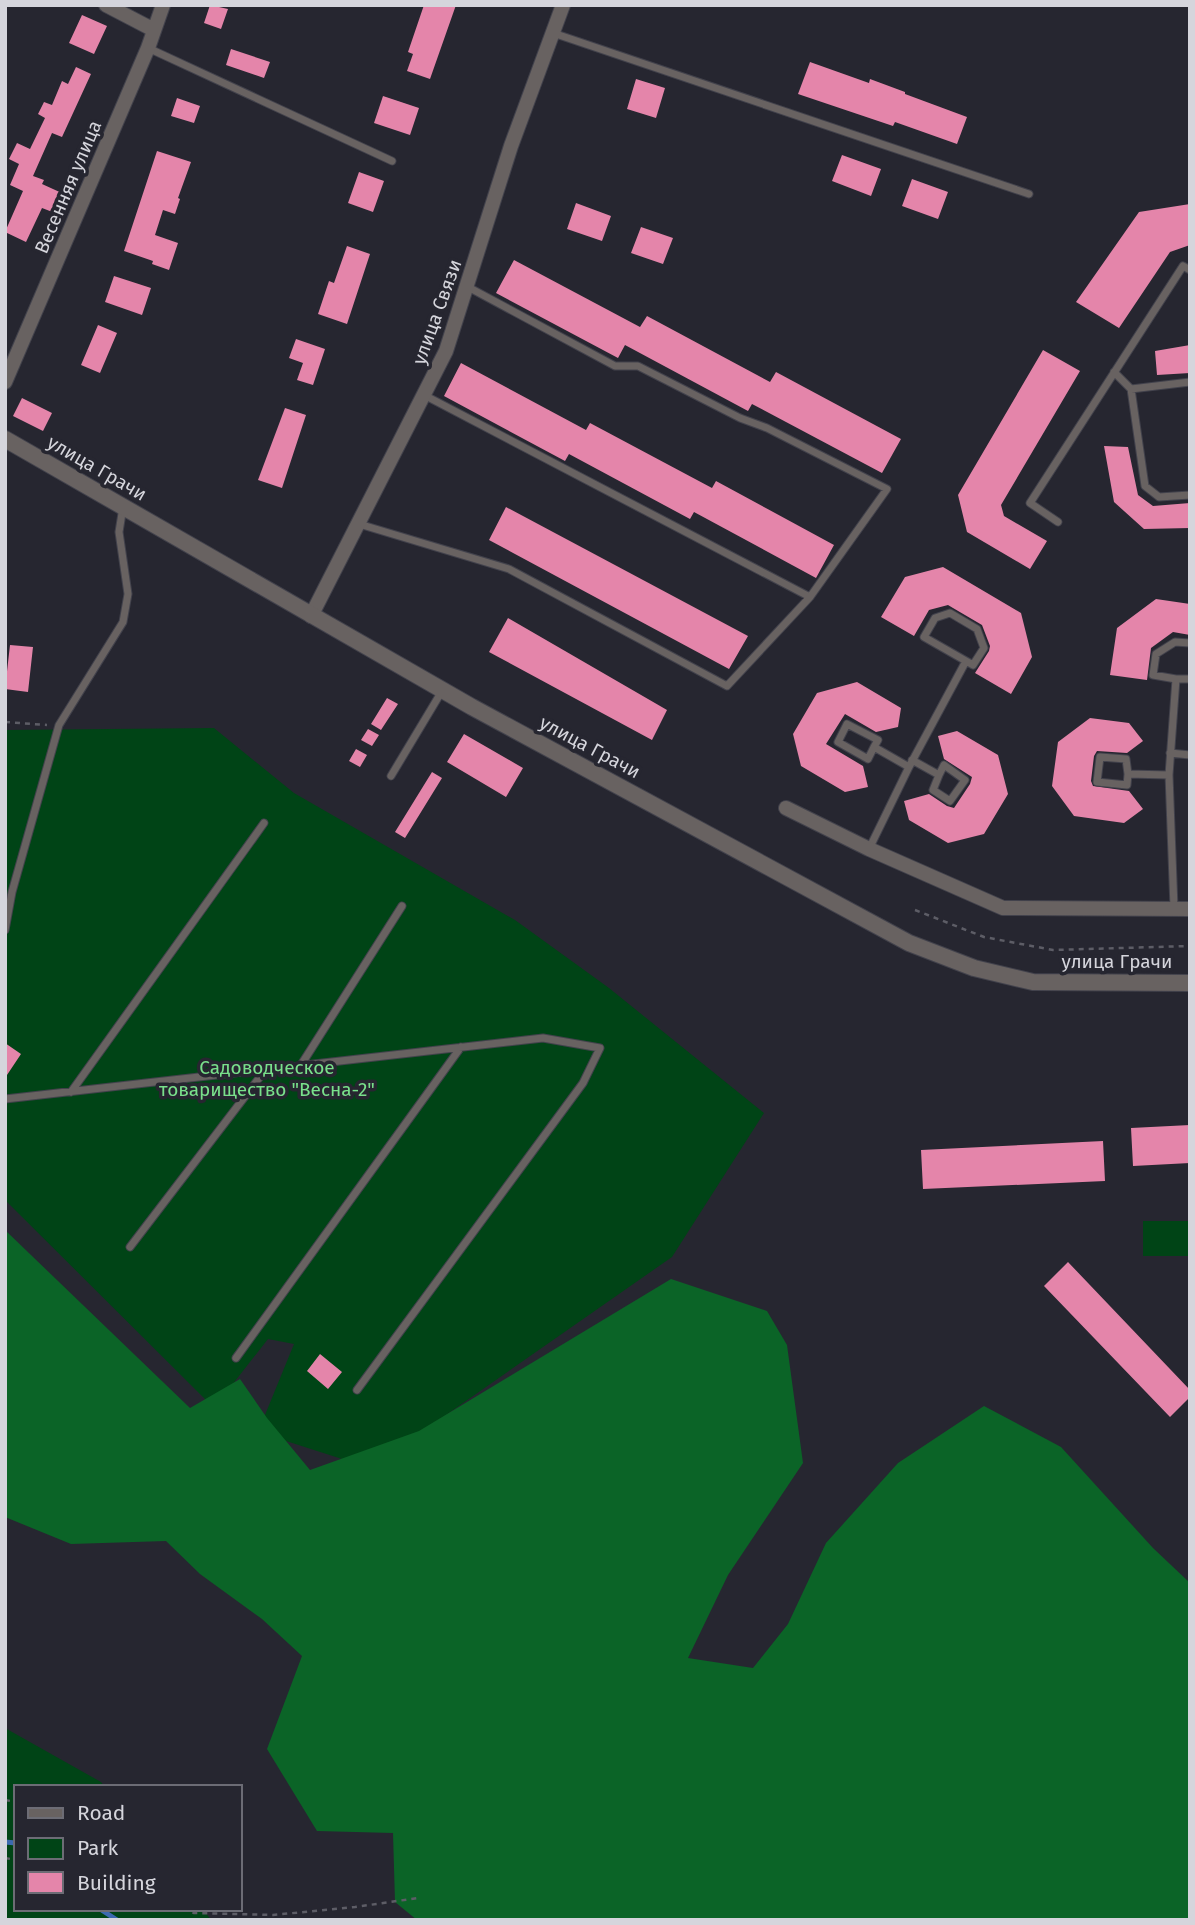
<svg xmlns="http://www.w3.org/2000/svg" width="1195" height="1925" font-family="'Fira Sans',sans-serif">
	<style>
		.green { fill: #004416 }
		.forest { fill: #0b6427 }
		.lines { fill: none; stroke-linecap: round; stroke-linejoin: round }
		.stream { stroke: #3c69b0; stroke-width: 5 }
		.building { fill: #e485aa }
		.service-casing { stroke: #42424c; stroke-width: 9 }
		.minor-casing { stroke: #42424c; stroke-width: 16 }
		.tertiary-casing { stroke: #42424c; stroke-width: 18 }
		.path { stroke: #5d5d66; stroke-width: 2.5; stroke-dasharray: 5 5; stroke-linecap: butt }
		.service { stroke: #686261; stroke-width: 7 }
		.minor { stroke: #686261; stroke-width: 14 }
		.tertiary { stroke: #686261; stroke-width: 16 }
		.labels { text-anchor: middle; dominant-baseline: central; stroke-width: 7; stroke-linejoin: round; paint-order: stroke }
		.street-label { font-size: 19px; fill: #d5d5dc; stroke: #262630 }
		.park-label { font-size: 19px; fill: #79e08b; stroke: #262630 }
	</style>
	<rect width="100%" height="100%" fill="#262630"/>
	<!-- green -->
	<path class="green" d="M214,728L294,793L515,920L609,988L764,1113L672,1257L370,1468L258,1432L294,1344L268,1339L214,1408L5,1200V730Z
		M1143,1221H1190V1256H1143Z
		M5,1728L101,1782L105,1787H16V1909H203L211,1920H5Z"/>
	<!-- forest -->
	<path class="forest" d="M5,1230L190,1408L240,1379L267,1418L310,1470L419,1431L671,1279L767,1311L787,1345L803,1463L728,1575L688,1658L753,1668L788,1624L826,1543L898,1463L984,1406L1061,1447L1153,1548L1190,1583V1920H417L395,1902L393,1833L317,1831L267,1749L302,1656L262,1619L200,1574L166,1541L71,1544L5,1517Z"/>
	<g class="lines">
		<!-- stream -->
		<path class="stream" d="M5,1842L16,1843
			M100,1909L117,1920"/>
	</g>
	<!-- building -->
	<path class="building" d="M210,5L228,9L221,29L204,23Z
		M424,5H456L430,79L407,71L413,54L408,52Z
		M82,15L107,26L94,54L69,43Z
		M231,49L270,62L264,78L226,65Z
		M810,62L869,83L870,79L905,92V94L967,117L957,144L895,122L893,126L798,94Z
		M76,67L91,74L62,137L52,133L33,176L44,180L42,184L64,194L55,213L42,208L26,242L5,232L23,191L10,185L19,164L9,159L17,143L30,149L45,118L38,114L44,102L52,105L62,81L68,84Z
		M636,79L665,88L656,118L627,109Z
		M383,96L419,108L410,135L374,123Z
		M177,98L200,106L194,123L171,116Z
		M157,151L191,162L178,198L180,199L175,214L163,210L155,235L178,243L169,270L152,264L153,261L124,251Z
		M842,155L881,169L871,196L832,181Z
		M359,172L384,181L373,212L348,203Z
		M912,179L948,192L938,219L902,206Z
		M576,203L611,216L602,241L567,229Z
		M1190,204V245L1170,252L1119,328L1076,302L1139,212Z
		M641,227L673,238L663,264L631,253Z
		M347,246L370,254L347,324L318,314L329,281L334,283Z
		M514,260L640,327L647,316L770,382L776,372L901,439L882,473L752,404L748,411L625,345L618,358L496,293Z
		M114,276L151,288L142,315L105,302Z
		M98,325L117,333L100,373L81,365Z
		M296,339L325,349L313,385L297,380L303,363L289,358Z
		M1190,345V373L1157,375L1155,351Z
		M1043,350L1080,371L1001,505L1004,516L1047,541L1030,569L967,532L958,495Z
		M461,363L586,430L590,423L712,488L716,481L834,545L816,578L694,512L690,519L569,454L565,461L444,396Z
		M22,398L52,413L43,431L13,416Z
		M285,408L306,415L282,488L258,480Z
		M1104,446L1128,447L1138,495L1153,506L1190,503V528L1144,529L1114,502Z
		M506,507L748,636L729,669L489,540Z
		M943,567L1021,613L1032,657L1011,694L975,673L989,651L990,646L982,625L953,608L948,605L929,610L914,636L881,617L905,577Z
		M1156,599L1190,604V635L1173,632L1151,648L1147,680L1110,675L1117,628Z
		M508,618L667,710L652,740L489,652Z
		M10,645L33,647L28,692L5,689Z
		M857,682L901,708L898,727L876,732L845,714L826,744L863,766L868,787L845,792L801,766L793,734L817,693Z
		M387,698L398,704L381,730L371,724Z
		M1090,718L1129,723L1143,741L1127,753L1097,751L1094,756L1091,781L1093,786L1129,791L1143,809L1124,823L1074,816L1052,786L1058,742Z
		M368,729L379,735L372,746L361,740Z
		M957,731L998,755L1008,794L984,834L948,843L909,820L904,801L929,794L947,806L954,808L970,784L972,777L944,759L938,736Z
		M464,734L523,768L506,797L447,762Z
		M356,749L367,755L360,767L349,761Z
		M432,772L442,778L405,838L395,832Z
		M5,1043L21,1054L5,1078Z
		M1190,1125V1163L1133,1166L1131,1128Z
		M1103,1141L1105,1181L923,1189L921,1150Z
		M1068,1262L1190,1390V1397L1170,1417L1044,1286Z
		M320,1354L342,1372L328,1389L307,1371Z"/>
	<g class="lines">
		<defs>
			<path id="service" d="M553,33L1029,194
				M148,48L392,161
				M1114,372L1131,389
				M1190,382L1131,389L1145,486L1159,497L1190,495
				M424,395L810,597
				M1058,522L1030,503L1183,266L1190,270
				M359,524L509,569L727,686L810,597L887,489L767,428L740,418L638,366H615L468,287
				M1176,679H1190
				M874,747L878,740L847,724L838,742L868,759L874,747L909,767
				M1170,753L1190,755
				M912,760L939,775L933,790L950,801L965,780L944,765L939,775
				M1128,774L1126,759L1100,757L1097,782L1127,785L1128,774L1169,775
				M391,776L442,691
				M869,849L909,767L966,661L973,665L984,648L977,629L950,613L935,618L924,637L966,661
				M1174,908L1169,775L1176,679L1153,675L1156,654L1175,642L1190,643
				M5,930L12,892L59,725L123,622L128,594L119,532L123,507
				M301,1065L402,906
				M71,1092L264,823
				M5,1099L543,1038L600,1048L583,1083L357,1390
				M130,1247L266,1069
				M236,1358L461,1047"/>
			<path id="minor" d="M106,5L154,30
				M5,382L148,48L163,5
				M311,616L446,351L511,146L563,5
				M786,808L869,849L1003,908L1190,909"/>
			<path id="tertiary" d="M5,439L472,707L909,943L974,968L1033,982L1190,983"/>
		</defs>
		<!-- service casing -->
		<use href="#service" class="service-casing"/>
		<!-- minor casing -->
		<use href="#minor" class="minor-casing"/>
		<!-- tertiary casing -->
		<use href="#tertiary" class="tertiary-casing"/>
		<!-- path -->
		<path class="path" d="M5,722L47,725
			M915,910L984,937L1053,950L1190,946
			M5,1800L16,1802
			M5,1858L16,1860
			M183,1909L194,1913L273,1915L355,1907L418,1898"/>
		<!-- service -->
		<use href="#service" class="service"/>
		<!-- minor -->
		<use href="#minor" class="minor"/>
		<!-- tertiary -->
		<use href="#tertiary" class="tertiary"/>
	</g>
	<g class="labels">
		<!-- street labels -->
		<g class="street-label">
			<text transform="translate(68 187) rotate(-67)">Весенняя улица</text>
			<text transform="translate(437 312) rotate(-70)">улица Связи</text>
			<text transform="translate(97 468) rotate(30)">улица Грачи</text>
			<text transform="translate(590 747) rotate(28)">улица Грачи</text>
			<text x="1117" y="961">улица Грачи</text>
		</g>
		<!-- park labels -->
		<g class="park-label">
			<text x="267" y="1067">Садоводческое<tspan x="267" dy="22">товарищество "Весна-2"</tspan></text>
		</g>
	</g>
	<!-- border -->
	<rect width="1195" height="1925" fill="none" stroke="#d5d5dc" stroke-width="14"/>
	<!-- legend -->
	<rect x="14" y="1785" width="228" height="126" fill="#262630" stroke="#6c6c75" stroke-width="2"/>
	<rect x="28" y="1808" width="35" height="10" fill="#686261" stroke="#6c6c75" stroke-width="2"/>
	<text x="77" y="1820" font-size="21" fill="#d5d5dc">Road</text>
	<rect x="28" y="1838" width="35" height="21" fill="#004416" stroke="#6c6c75" stroke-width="2"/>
	<text x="77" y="1855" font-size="21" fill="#d5d5dc">Park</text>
	<rect x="28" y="1872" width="35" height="21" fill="#e485aa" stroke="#6c6c75" stroke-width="2"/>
	<text x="77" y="1890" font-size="21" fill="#d5d5dc">Building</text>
</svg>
